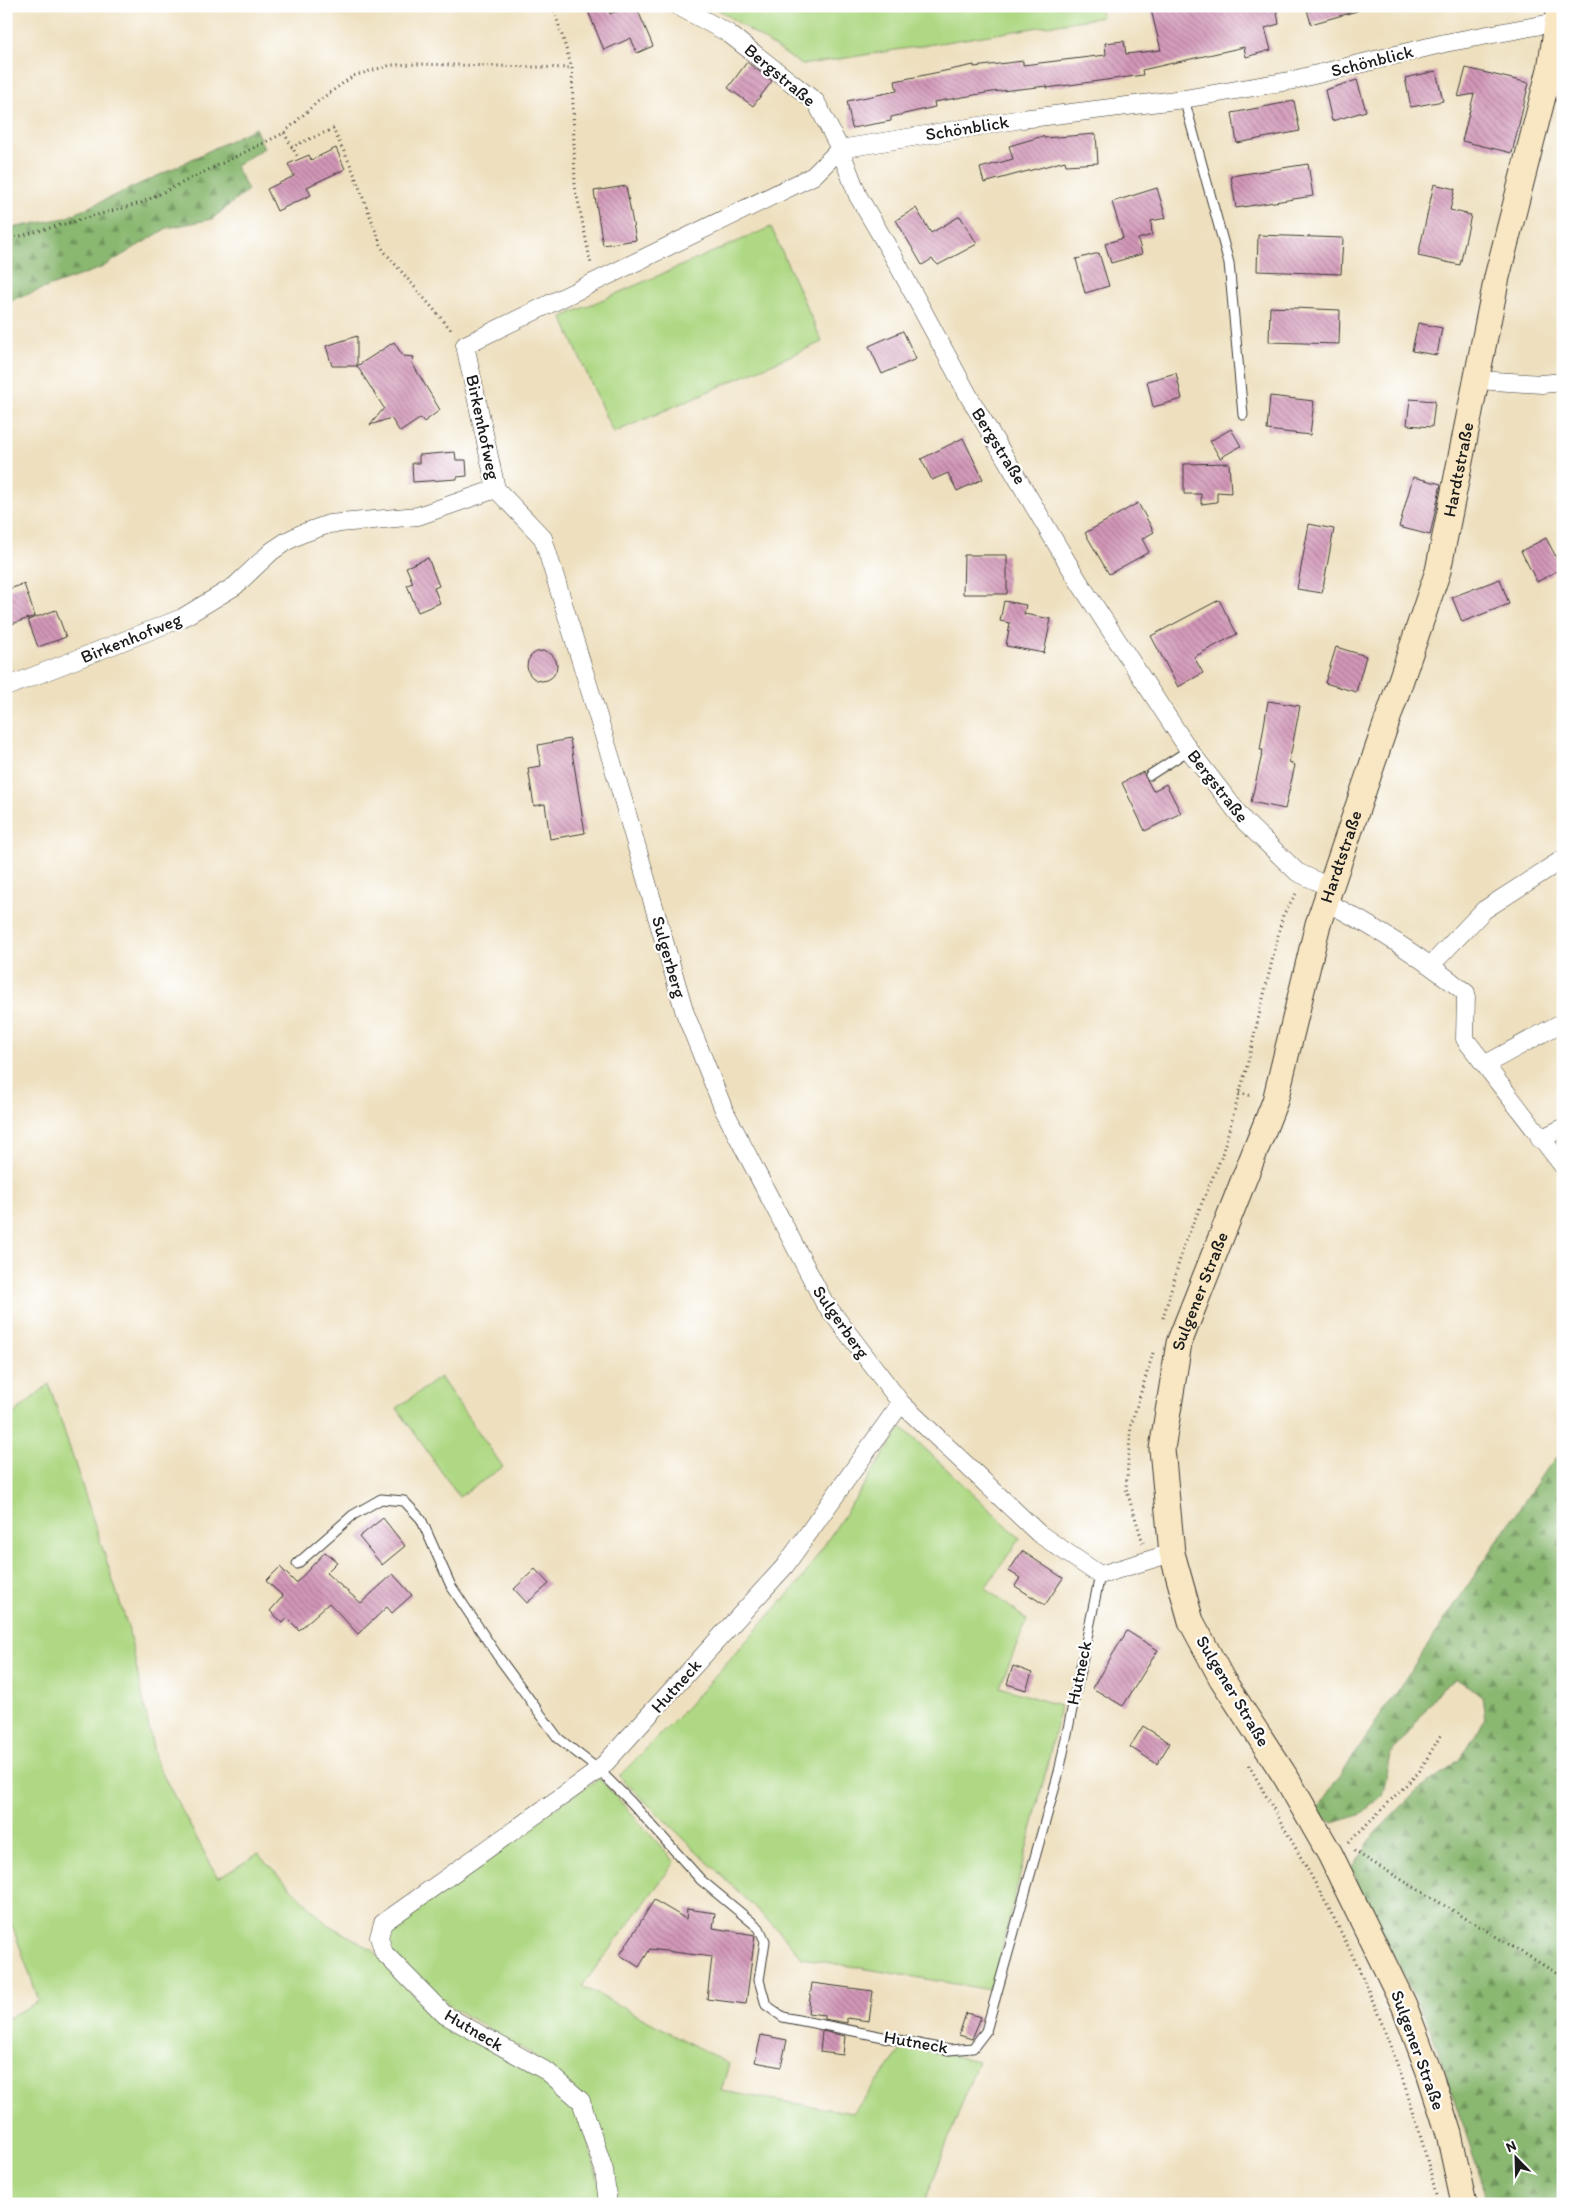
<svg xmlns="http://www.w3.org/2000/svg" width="1569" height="2210" font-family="Itim,sans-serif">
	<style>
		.grass { fill: #aed883; stroke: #657a50 }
		.forest { fill: url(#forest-firs); stroke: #536a46 }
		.building { fill: url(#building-back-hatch) }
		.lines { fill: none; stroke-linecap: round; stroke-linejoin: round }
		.lane-casing { stroke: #3c3934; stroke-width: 11 }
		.street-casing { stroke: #3c3934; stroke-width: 19 }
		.secondary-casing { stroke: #3c3934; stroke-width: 27 }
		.path { stroke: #3c3934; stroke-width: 3; stroke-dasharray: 1 4; stroke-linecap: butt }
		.lane { stroke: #fff; stroke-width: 9 }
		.street { stroke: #fff; stroke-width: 18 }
		.secondary { stroke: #f9e7c3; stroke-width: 25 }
		.labels { text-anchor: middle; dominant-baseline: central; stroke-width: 4.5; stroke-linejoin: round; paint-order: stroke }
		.street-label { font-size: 18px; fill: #1c1c1c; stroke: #fff }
	</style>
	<defs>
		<pattern id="forest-firs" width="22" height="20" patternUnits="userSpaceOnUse" patternTransform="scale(1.25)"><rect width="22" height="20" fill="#8ab871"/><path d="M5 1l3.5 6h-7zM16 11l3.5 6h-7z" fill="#70955c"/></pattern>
		<pattern id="building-back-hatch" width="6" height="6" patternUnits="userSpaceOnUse" patternTransform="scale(1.25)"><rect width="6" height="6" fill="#d297b7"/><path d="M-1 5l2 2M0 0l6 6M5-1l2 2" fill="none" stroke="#aa7a94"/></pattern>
	</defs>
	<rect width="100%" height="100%" fill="#fff"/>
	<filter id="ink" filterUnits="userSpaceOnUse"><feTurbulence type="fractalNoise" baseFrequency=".02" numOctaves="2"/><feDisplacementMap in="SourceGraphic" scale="10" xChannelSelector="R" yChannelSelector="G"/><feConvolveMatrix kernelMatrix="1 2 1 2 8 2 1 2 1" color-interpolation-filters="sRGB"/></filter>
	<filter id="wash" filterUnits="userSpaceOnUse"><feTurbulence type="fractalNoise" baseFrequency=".0096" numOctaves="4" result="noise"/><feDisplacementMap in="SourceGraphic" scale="20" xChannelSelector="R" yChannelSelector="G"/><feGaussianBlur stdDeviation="1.12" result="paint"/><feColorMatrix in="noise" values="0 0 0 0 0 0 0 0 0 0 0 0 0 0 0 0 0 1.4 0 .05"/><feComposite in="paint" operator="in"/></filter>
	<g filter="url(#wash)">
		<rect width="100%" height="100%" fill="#eee0bf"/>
		<!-- grass -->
		<path class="grass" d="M713,6H743L744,9L767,6H1098L1102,17L802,65Z
			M771,227L822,342L613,433L562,317Z
			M440,1377L503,1467L459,1497L397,1408Z
			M49,1384L128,1627L156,1762L218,1878L258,1854L326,1923L373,1950L441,2025L526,2066L569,2097L583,2120L604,2204H6V2019L39,2001L6,1908V1412L11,1416Z
			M902,1427L1020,1538L985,1588L1027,1620L1000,1687L1060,1706L1047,1767L991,1990L802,1958L782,1934L619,1776L677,1718L802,1579Z
			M599,1778L675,1862L582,1986L729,2064L721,2091L853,2113L904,2046L978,2061L924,2204H616L605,2145L532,2054L453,2008L390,1951L385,1940L386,1924Z"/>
		<!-- forest -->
		<path class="forest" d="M255,128L264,148L235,166L248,190L212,219L167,228L101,268L6,302V229L65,218L166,172Z
			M1563,1451V2204H1485L1481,2178L1428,2023L1361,1892L1352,1868L1375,1833L1418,1790L1459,1761L1485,1719L1482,1696L1469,1686L1455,1679L1442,1688L1391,1755L1382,1796L1360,1815L1333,1823L1317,1810L1548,1466Z"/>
		<g id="blocks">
			<!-- building -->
			<path class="building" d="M586,6H607L610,14L628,6H636L653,46L637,53L631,38L604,50Z
				M1150,6H1276L1279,24L1265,28L1271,50L1246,57L1244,47L1142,70L1143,75L1047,88V86L992,92L934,102L935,107L891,117V121L852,128L847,101L897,91L895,81L974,65V67L1023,61V65L1106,55L1105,43L1124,41L1126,54L1161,50Z
				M1306,6H1356L1357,11L1311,24Z
				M747,62L772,81L753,106L728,88Z
				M1466,68L1529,83L1512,153L1462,141L1474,94L1458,97Z
				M1436,71L1443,101L1411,107L1405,78Z
				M1357,80L1366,111L1332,121L1325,90Z
				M1294,101L1300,131L1237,143L1232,113Z
				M1096,134L1098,163L1066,165L1065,161L984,183L980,168L1013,159L1009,146L1043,136L1044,138Z
				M336,148L345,169L307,187L311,195L277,211L267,189L294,176L288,164L309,155L311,160Z
				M1308,164L1313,196L1236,208L1231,176Z
				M1434,184L1455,189L1450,210L1471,215L1460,265L1418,256Z
				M626,186L636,240L603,245L594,191Z
				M1157,188L1166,218L1151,221L1152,235L1138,239L1142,254L1111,263L1105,244L1123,238L1112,202Z
				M916,208L931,233L960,216L977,244L938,265L932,259L922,265L896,220Z
				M1258,235L1343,238L1341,274L1257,271Z
				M1099,253L1109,286L1085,293L1076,259Z
				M1270,307L1340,310L1339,344L1269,342Z
				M1418,323L1442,328L1437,355L1412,351Z
				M903,331L916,359L882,374L869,346Z
				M357,336V366H332L326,346Z
				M394,342L403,356L414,357L412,363L440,410L424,422L421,418L400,432L391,418L370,425L384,408L357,366Z
				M1176,373L1182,399L1153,407L1147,381Z
				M1270,396L1314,401L1310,435L1267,430Z
				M1410,399L1435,401L1432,427L1407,425Z
				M1231,429L1241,446L1220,458L1210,441Z
				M963,438L983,479L957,491L948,473L932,480L921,459Z
				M455,452L456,460H466L467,476L457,477V479L413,482L412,463H419V455Z
				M1229,463L1231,493L1217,492V502L1201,504V494H1184V464Z
				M1413,477L1441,484L1430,535L1399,527Z
				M1138,503L1154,532L1142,539L1149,552L1109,574L1085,533Z
				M1309,524L1334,529L1322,593L1297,589Z
				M1546,538L1562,568L1537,582L1521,551Z
				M964,555H1007V594H963Z
				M428,558L439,586L434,588L440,603L418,612L407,585L413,583L406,567Z
				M1500,579L1509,604L1462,622L1452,597Z
				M24,584L35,616L6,626V590Z
				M1219,600L1237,634L1194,657L1203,673L1178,687L1151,636Z
				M1004,601L1026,605L1024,614L1051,619L1044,653L1006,646L1010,623L1000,621Z
				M56,610L66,637L38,647L28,620Z
				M1336,647L1366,656L1356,692L1325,683Z
				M527 666a15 15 0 1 1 30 0a15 15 0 1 1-30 0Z
				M1268,701L1300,706L1289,763L1295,765L1285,809L1251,802L1263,750H1260Z
				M570,739L585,833L550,839L545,804L534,806L528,768L541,766L538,745Z
				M1143,772L1153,791L1166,784L1181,813L1145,831L1122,783Z
				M383,1518L405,1546L382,1565L359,1537Z
				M1022,1551L1063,1578L1045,1605L1015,1586L1020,1578L1009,1571Z
				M325,1552L337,1562L326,1573L361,1603L393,1574L412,1595L392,1613L387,1607L358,1634L329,1603L299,1630L287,1618L283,1623L270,1611L283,1596L266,1581L280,1567L296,1583Z
				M535,1569L549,1584L527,1603L514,1589Z
				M1127,1631L1158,1650L1123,1706L1092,1688Z
				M1013,1666L1032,1673L1026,1690L1007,1684Z
				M1143,1726L1170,1743L1157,1764L1130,1747Z
				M654,1900L686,1919L687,1909L715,1913L713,1928L755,1935L746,2004L707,1999L712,1957L650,1949L639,1967L620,1955Z
				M812,1983L873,1991L869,2021L847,2018V2023L824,2019V2015L808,2013Z
				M966,2013L981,2017L972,2039L959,2035Z
				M822,2031L845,2036L843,2055L820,2052Z
				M761,2035L787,2040L781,2067L755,2062Z"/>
		</g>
	</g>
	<g filter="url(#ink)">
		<use href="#blocks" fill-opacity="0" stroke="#3c3934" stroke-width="1"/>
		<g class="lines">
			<defs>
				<path id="lane" d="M1184,99L1229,263L1243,415
					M1150,775L1189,750
					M297,1564L353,1515L381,1499L404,1501L421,1519L451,1586L497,1655L558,1738L599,1770L631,1802L701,1880L759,1928L765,1941L759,1980L766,2005L783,2017L949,2050L973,2048L986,2031L1059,1772L1100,1575"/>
				<path id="street" d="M678,6L728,33L816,102L840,149L858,196L892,254L971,400L1079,582L1189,750L1245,822L1297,872L1331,888
					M840,149L1022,119L1184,99L1289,81L1445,43L1563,21
					M1477,380L1542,384L1563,382
					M496,489L543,538L612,762L685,1013L724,1110L824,1302L901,1403L1038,1533L1100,1575L1172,1553
					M496,489L465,345L813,176L840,149
					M6,687L182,618L235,586L272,551L287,541L301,534L329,524L418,516L496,489
					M1326,902C1378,928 1421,957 1466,993L1465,1039L1563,1166
					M1431,965L1484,910L1563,859
					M1486,1064L1563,1022
					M1540,1139L1563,1128
					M608,2204L604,2170L581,2101L548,2072L445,2015L384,1953L379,1937L383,1923L599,1770L785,1566L901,1403"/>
				<g id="secondary">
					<path id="s1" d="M1464,2204L1449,2134L1429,2072L1404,2005L1330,1854L1287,1779L1222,1679L1191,1621L1172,1553L1162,1449L1179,1343L1275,1101L1318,924L1438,571L1497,277L1550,69L1560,6"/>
				</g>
			</defs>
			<!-- lane casing -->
			<use href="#lane" class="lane-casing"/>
			<!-- street casing -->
			<use href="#street" class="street-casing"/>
			<!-- secondary casing -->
			<use href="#secondary" class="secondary-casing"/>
			<!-- path -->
			<path class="path" d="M553,6L572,68L575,186L591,264
				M284,133L299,159
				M291,147L333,129L351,166L383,250L453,332
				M6,240L141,203L284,133L317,102L353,76L391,65L418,64L572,68
				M1239,1093L1253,1096
				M1163,1318L1184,1245L1221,1158L1246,1070L1283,915L1297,892
				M1143,1543L1126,1488L1131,1425L1153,1353
				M1249,1765C1285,1831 1325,1896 1357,1965C1392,2042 1419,2121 1438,2204
				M1349,1842L1419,1772L1442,1733
				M1354,1851L1563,1977"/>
			<!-- lane -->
			<use href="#lane" class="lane"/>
			<!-- street -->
			<use href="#street" class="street"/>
			<!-- secondary -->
			<use href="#secondary" class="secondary"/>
		</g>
	</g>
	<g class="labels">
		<!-- street labels -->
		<g class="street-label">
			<text transform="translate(1372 61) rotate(-14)">Schönblick</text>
			<text transform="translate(780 75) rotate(40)">Bergstraße</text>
			<text transform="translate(967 128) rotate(-9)">Schönblick</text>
			<text transform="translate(483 427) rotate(78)">Birkenhofweg</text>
			<text transform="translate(999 446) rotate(58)">Bergstraße</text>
			<text stroke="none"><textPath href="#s1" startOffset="1849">Hardtstraße</textPath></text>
			<text transform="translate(131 638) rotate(-22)">Birkenhofweg</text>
			<text transform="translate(1218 786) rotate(52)">Bergstraße</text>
			<text stroke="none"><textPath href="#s1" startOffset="1444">Hardtstraße</textPath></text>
			<text transform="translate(669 957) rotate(74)">Sulgerberg</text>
			<text stroke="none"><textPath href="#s1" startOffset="986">Sulgener Straße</textPath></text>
			<text transform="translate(841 1322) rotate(55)">Sulgerberg</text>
			<text transform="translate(1079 1673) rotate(-78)">Hutneck</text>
			<text transform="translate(676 1686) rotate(-48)">Hutneck</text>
			<text transform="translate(1233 1691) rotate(59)">Sulgener Straße</text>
			<text transform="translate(474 2030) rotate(31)">Hutneck</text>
			<text transform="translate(916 2042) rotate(10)">Hutneck</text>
			<text transform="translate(1418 2050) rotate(70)">Sulgener Straße</text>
		</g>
	</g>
	<!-- margin -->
	<rect width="1569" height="2210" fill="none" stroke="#fff" stroke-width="25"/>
	<!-- north arrow -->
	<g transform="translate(1516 2158) rotate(337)" stroke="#ffffff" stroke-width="4" paint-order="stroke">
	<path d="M0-4L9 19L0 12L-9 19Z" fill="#1c1c1c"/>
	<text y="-8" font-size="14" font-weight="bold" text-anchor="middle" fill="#1c1c1c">N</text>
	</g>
</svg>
